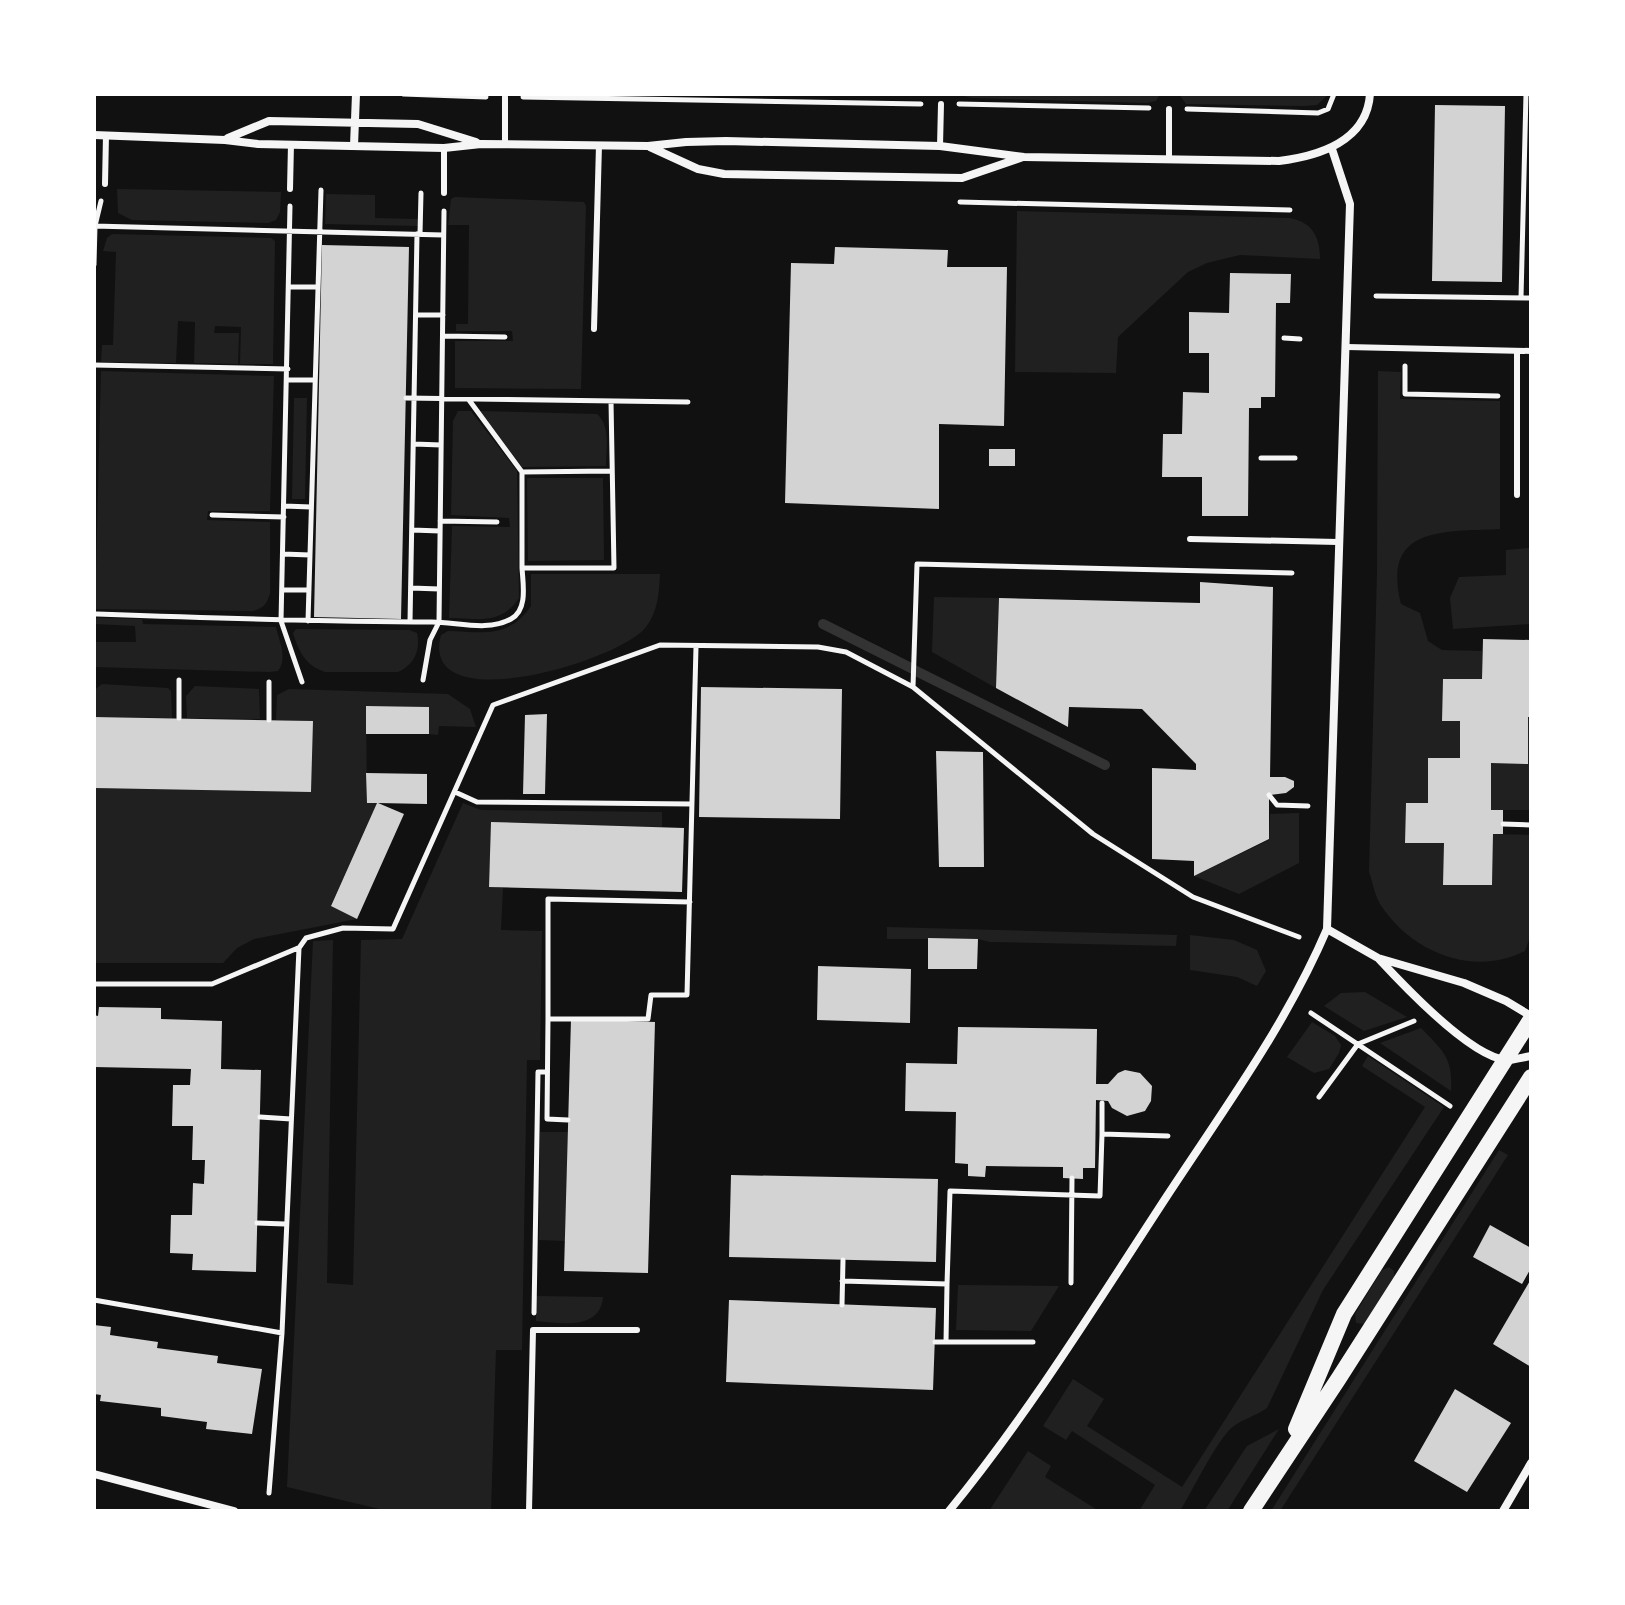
<svg xmlns="http://www.w3.org/2000/svg" width="1625" height="1605" font-family="Montserrat,sans-serif">
	<style>
		.green { fill: #202020 }
		.lines { fill: none; stroke-linecap: round; stroke-linejoin: round }
		.stream { stroke: #333; stroke-width: 10 }
		.building { fill: #d3d3d3 }
		.path { stroke: #f5f5f5; stroke-width: 5 }
		.service { stroke: #f5f5f5; stroke-width: 6 }
		.minor { stroke: #f5f5f5; stroke-width: 8 }
		.secondary { stroke: #f5f5f5; stroke-width: 16 }
	</style>
	<rect width="100%" height="100%" fill="#111"/>
	<!-- green -->
	<path class="green" d="M955,94H1160L1156,101L1147,103L972,98Z
		M1179,94H1329L1317,105L1304,106L1186,104Z
		M117,189L281,192L280,212L276,220L268,223L132,220L118,213Z
		M326,194L375,195V218L418,219V226L325,224Z
		M455,197L584,202L586,206L581,389L455,388V341H513L512,331H456V324H468L469,225H448L451,199Z
		M1017,211L1289,218C1312,222 1320,236 1320,259L1240,255L1207,263L1188,272L1118,337L1116,373L1015,372Z
		M112,234L271,238L275,241L273,364H240L241,327L215,326L214,333H239L238,364L194,363L195,322L178,321L176,363L101,362L102,345H113L116,252L103,251L107,238Z
		M101,371L274,376L270,511H208L207,520L270,522V593C267,604 264,608 253,611L95,609Z
		M1378,371L1401,372L1400,399L1500,401V529C1445,532 1381,525 1401,604L1420,613L1428,641L1442,650L1482,651V679H1443L1442,720L1460,721V758H1428V803L1406,804L1405,842L1444,843V885H1492L1493,834L1531,835L1530,937L1525,951C1474,977 1413,953 1382,907C1375,898 1373,883 1369,872L1377,573Z
		M294,398H307L305,499H292Z
		M458,411H471L517,471L519,598C500,626 479,618 449,618L452,526L510,527L509,518L451,515L453,421Z
		M480,411L597,414C611,426 606,449 606,466L522,467Z
		M527,478H603L604,560L528,561Z
		M1531,542V624L1453,629L1450,598L1459,577L1506,575V550L1529,548Z
		M531,574H660C659,593 658,611 646,627C619,662 418,721 441,635L448,631C483,632 508,639 531,606Z
		M934,597L999,598L996,688L932,652Z
		M94,618L142,619L143,624L276,627C279,641 288,658 278,671L269,672L94,667V642H136L135,626L94,624Z
		M296,629L409,630L417,633C421,650 414,665 398,672H325C305,665 299,652 293,633Z
		M102,684L168,688L171,691L172,718L96,717V689Z
		M195,686L259,689L260,719L187,718L186,696Z
		M289,689L448,694L470,709L476,727L439,726L438,735L429,734V707L366,706L367,802L377,803L331,905L357,919L254,939L237,948L223,963H94V788L311,792L312,721L276,720L277,695Z
		M1528,717H1531V810H1491V763H1528Z
		M463,803L481,810L662,812V827L491,823L489,886L503,888L501,930L542,931L540,1060H527L522,1350H496L491,1511H388L287,1487L313,941L333,940L327,1283L353,1285L361,940L402,939Z
		M1299,813V863L1239,894L1194,876L1269,840L1270,814Z
		M887,927L1177,935L1176,946L990,942L978,939H887Z
		M1190,935L1234,940L1257,950L1266,971L1257,986L1237,977L1190,970Z
		M1365,992L1407,1017L1364,1031L1324,1006L1341,993Z
		M1312,1022L1335,1036L1341,1045L1339,1053L1329,1069L1314,1073L1287,1057Z
		M1421,1028C1443,1051 1453,1057 1451,1091L1380,1043Z
		M1368,1056L1444,1107L1323,1290L1267,1408C1256,1416 1243,1419 1234,1426C1218,1437 1192,1492 1180,1511H1139L1155,1485L1072,1431L1066,1440L1043,1426L1073,1379L1104,1399L1087,1426L1182,1487L1425,1107L1362,1066Z
		M540,1132H568L565,1241L539,1240Z
		M1499,1150L1508,1155L1280,1511H1271Z
		M1389,1267L1394,1271V1278L1365,1324L1356,1323L1355,1314L1382,1270Z
		M958,1285L1059,1286L1031,1331L956,1330Z
		M536,1296L603,1297C600,1331 560,1323 536,1321Z
		M1279,1429L1227,1511H1204L1247,1446Z
		M1028,1451L1051,1466L1045,1477L1099,1511H989Z"/>
	<g class="lines">
		<!-- stream -->
		<path class="stream" d="M823,624L913,669
			M914,670L1105,765"/>
	</g>
	<!-- building -->
	<path class="building" d="M1435,105L1505,106L1502,282L1432,281Z
		M322,245L409,247L401,619L314,617Z
		M835,247L948,250L947,267H1007L1004,426L939,424V509L785,503L791,263L834,264Z
		M1230,273L1291,274L1290,303H1276L1275,397H1261V408H1249L1248,516H1202V477H1162L1163,434H1182L1183,392L1209,393V353H1189V312L1229,313Z
		M989,449H1015V466H989Z
		M1200,582L1273,587L1270,777H1285L1294,781V787L1286,793L1269,795V839L1194,876V861L1152,859V768L1196,770V764L1142,709L1069,707L1068,727L996,688L999,598L1200,603Z
		M1483,639L1531,640V717H1528V764L1491,763V810H1503V834H1493L1492,885H1443L1444,843H1405L1406,803H1428V758H1460V721H1442L1443,679H1482Z
		M701,687L842,689L840,819L699,817Z
		M366,706L429,707V734H366Z
		M547,714L545,794H523L525,715Z
		M94,717L313,721L311,792L94,788Z
		M936,751L983,752L984,867H939Z
		M366,773L427,774V804L378,803L404,814L357,919L331,906L377,803H367Z
		M491,822L684,828L682,892L489,887Z
		M928,938L978,939L977,969H928Z
		M818,966L911,969L910,1023L817,1020Z
		M99,1007L161,1008V1019L222,1021L221,1069L261,1070L256,1272L192,1270L193,1254L170,1253L171,1215H192L193,1183L204,1184L205,1160H192L193,1126H172L173,1085H190L191,1069L94,1067V1015L98,1016Z
		M571,1019L655,1022L648,1273L564,1271Z
		M958,1027L1097,1029L1096,1084H1108L1118,1073L1125,1070L1140,1073L1152,1086L1151,1101L1145,1111L1127,1116L1112,1108L1108,1101L1096,1100L1095,1168H1083V1179L1063,1178V1167L986,1166L985,1177L968,1176V1164L955,1163L956,1112L905,1111L906,1063L957,1064Z
		M731,1175L938,1179L936,1262L729,1257Z
		M1490,1225L1531,1248V1268L1522,1284L1473,1257Z
		M1531,1279V1367L1493,1344Z
		M729,1300L936,1308L933,1390L726,1382Z
		M94,1325L111,1327L110,1335L158,1342L157,1348L218,1356L217,1363L262,1369L252,1434L206,1429L207,1422L161,1416V1408L100,1401L101,1395L94,1394Z
		M1455,1389L1511,1423L1467,1492L1414,1461Z"/>
	<g class="lines">
		<!-- path -->
		<path class="path" d="M403,94L486,97
			M523,97L921,104
			M959,104L1149,108
			M1187,109L1318,113L1328,109L1334,94
			M960,202L1290,210
			M290,206L281,621L302,682
			M94,226L443,235
			M420,234L421,193
			M94,265L95,226L101,201
			M289,287H317
			M1376,296L1531,298
			M1521,298L1526,94
			M416,315H443
			M443,336L505,337
			M1284,338L1300,339
			M94,365L288,369
			M1405,366V394L1498,396
			M288,380H314
			M406,398L688,402
			M469,400L522,472
			M611,401L614,568H522V472L612,471
			M414,444L441,445
			M1261,458H1295
			M284,506L311,507
			M212,515L284,517
			M440,521L497,522
			M412,530L440,531
			M283,554L310,555
			M411,588L439,589
			M282,590H309
			M94,614C207,618 319,622 432,622C457,622 488,632 511,619C528,610 523,584 522,568
			M308,621L321,190
			M410,622L417,234
			M179,680V718
			M423,680L430,640L439,622L444,211
			M913,687L917,564L1292,573
			M269,720V682
			M455,792L477,802L692,804
			M1269,795L1277,805L1308,806
			M1503,824L1531,825
			M94,984H212L298,948
			M1311,1013L1450,1106
			M548,1019V899L690,902
			M1319,1097L1358,1044L1414,1021
			M260,1117L291,1119
			M568,1120L547,1119L548,1019H648L651,995H687L696,647
			M1102,1134V1103
			M257,1223L285,1224
			M842,1281L947,1284L946,1342H1033
			M1071,1283L1072,1178
			M947,1284L950,1191L1100,1196L1102,1134L1168,1136
			M94,1300L282,1333
			M842,1305L843,1260
			M534,1313L538,1072H547
			M935,1342H946
			M269,1493L282,1333L299,948L306,938L343,928L393,929L493,705L660,645L818,647L846,652L913,687L1093,834L1193,897L1299,937"/>
		<!-- service -->
		<path class="service" d="M505,144V97
			M940,146L941,104
			M1169,158V109
			M105,184L106,135
			M290,189L291,144
			M444,193V148
			M594,329L599,145
			M1347,347L1531,351
			M1517,495V351
			M1190,539L1338,542
			M529,1511L533,1330H637"/>
		<!-- minor -->
		<path class="minor" d="M94,135L225,140L258,144L444,148L481,144L648,146L686,142L726,141L940,146L1024,157L1279,161C1319,156 1367,141 1370,94
			M228,138L269,121L418,124L476,142
			M354,146L356,94
			M650,147L698,169L724,174L962,178L1023,157
			M1327,929L1378,958L1464,983L1506,1001L1531,1016
			M1379,959C1404,986 1470,1056 1506,1060C1514,1060 1524,1057 1531,1056
			M94,1474L234,1511
			M949,1511C1030,1412 1097,1303 1167,1196C1224,1109 1286,1025 1327,929L1350,204L1332,149
			M1503,1511L1531,1463"/>
		<!-- secondary -->
		<path class="secondary" d="M1296,1429L1344,1314L1531,1019
			M1251,1511L1339,1378L1531,1077"/>
	</g>
	<!-- border -->
	<rect width="1625" height="1605" fill="none" stroke="#ffffff" stroke-width="192"/>
</svg>
